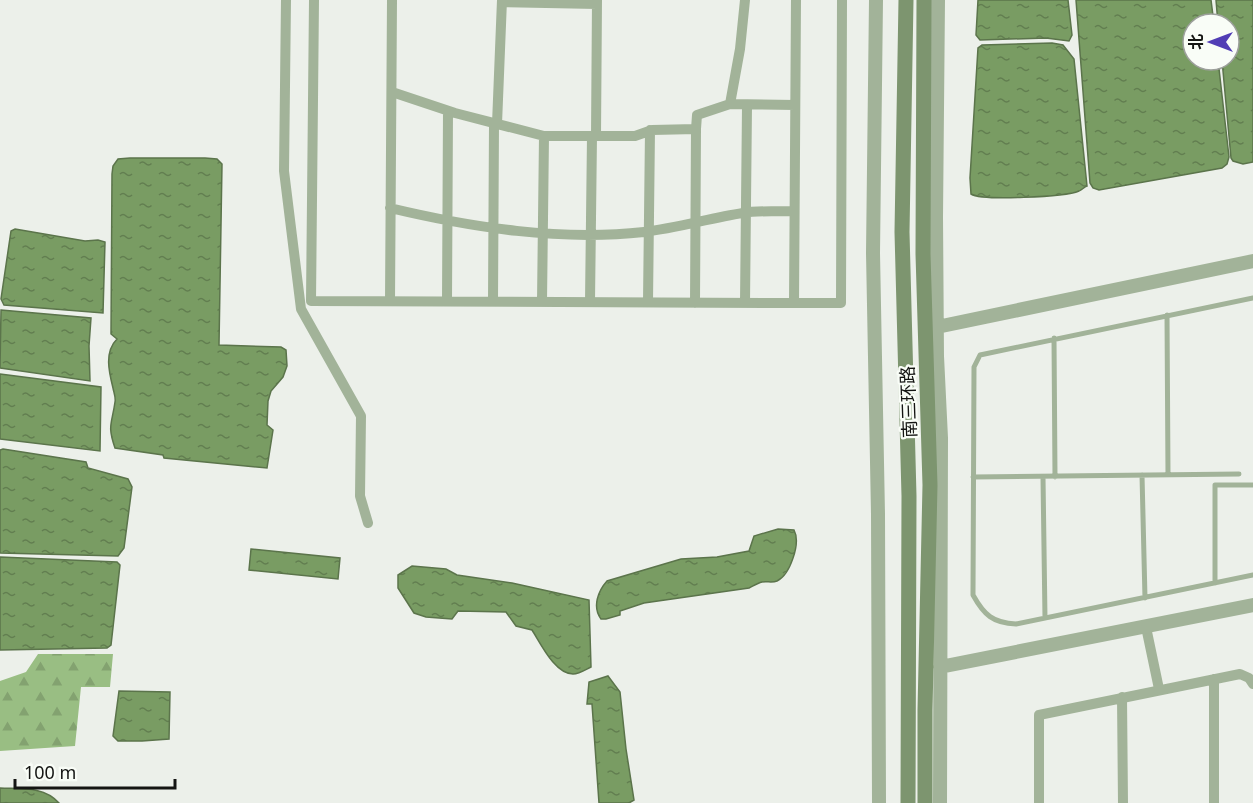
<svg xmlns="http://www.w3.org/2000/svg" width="1253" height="803" font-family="'Noto Sans','Noto Sans SC',sans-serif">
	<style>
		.forest { fill: url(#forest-firs) }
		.water { fill: url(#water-ripples); stroke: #5b744b; stroke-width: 1.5 }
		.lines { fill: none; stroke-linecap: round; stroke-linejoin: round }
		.service { stroke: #a2b399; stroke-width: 5 }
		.minor { stroke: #a2b399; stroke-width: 10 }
		.tertiary { stroke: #a2b399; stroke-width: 14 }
		.secondary { stroke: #7d956f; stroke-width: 15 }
		.labels { text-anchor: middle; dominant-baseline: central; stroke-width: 4.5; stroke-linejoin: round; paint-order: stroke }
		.street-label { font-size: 18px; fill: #141513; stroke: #f9fdf7 }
	</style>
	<defs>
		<pattern id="forest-firs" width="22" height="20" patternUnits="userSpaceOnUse" patternTransform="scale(1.5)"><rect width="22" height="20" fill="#99be83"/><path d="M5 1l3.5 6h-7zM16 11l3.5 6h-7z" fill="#83a270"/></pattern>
		<pattern id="water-ripples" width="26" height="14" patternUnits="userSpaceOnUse" patternTransform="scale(1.5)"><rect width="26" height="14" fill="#799c63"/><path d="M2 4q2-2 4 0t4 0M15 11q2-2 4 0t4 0" fill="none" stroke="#627e50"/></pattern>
	</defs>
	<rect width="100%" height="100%" fill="#ecf0ea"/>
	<!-- forest -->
	<path class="forest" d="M38,654H113L110,687H81L75,746L0,751V681L26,672Z"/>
	<!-- water -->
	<path class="water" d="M978,0H1068L1072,35L1069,41L1046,38L980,40L976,35Z
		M1076,0H1211L1214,24H1193V60H1218L1229,157L1227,164L1222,168L1099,190L1093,188L1090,183Z
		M1216,0H1253V162L1243,164L1233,161L1231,158L1222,60H1229V24H1218Z
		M1052,43L1063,45L1074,59L1087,186C1086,186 1080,191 1079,191C1065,197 982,201 971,194L970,178L978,48L982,45Z
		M130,158H205L217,159L222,164L219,345L281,347L286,350L287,366L283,377L271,391L268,401L267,425L273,430L267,468L164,458L163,455L115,448C107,425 112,424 115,402C116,398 114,393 113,388C109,372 104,352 117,339L111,334L112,174L113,166L118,159Z
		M15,229L85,241L98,240L105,242L103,313L4,305L1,299L11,231Z
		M1,310L91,318L89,346L90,381L0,368Z
		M0,374L101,387L100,451L0,439Z
		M3,449L86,462L88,468L128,479L132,487L124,548L118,556L0,553V450Z
		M778,529L794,530C801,543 790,575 777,581C772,583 767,581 762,582C758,583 753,586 749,588L644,603L620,611V615L606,619H601C592,607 598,591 607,581L681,559L717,557L749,551L754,536Z
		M251,549L340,558L338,579L249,570Z
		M0,557L117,562L120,565L111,645L107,648L0,650Z
		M412,566L446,569L457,575L512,583L589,600L591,667C585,670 579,674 573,674C555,674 541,644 532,630L516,626L506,612L458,611L452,619L426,617L414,613L398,588V575Z
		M608,676L620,692L626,749L634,800L629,803H599L592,704H587L589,682Z
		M119,691L170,692L169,739L142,741H118L113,736Z
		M0,788C21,789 44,786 59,803H0Z"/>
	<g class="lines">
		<!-- service -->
		<path class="service" d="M1253,298L980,355L974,367L973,595C984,615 993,623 1016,624L1253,575
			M1167,315L1168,475
			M1054,338L1055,477
			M1142,475L1145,598
			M973,477L1239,474
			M1043,477L1045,618
			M1215,583V485H1253"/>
		<!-- minor -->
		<path class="minor" d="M286,0L284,171L301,309L361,416L360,496L368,523
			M314,0L311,301L767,303H841L842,0
			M502,2L597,4
			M392,92L455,113L544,136H635L652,130L696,129L697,115L730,104L795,105
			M730,104L740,49L745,0
			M497,124L502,0
			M596,136L597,0
			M390,208C474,228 559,241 644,232C678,228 710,218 743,213C759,210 777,212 794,211
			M390,301L392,0
			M447,301L448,111
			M493,301L494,124
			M542,302L544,136
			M590,302L592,136
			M648,302L650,130
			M695,303L696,129
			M745,303L747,106
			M794,303L796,0
			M1146,627L1159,689
			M1214,679V803
			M1122,697L1123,803
			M1039,803V715L1240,674L1249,678L1253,684"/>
		<!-- tertiary -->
		<path class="tertiary" d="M876,0L873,253L878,514L879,803
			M938,0L936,217L937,356L941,438L940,803
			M937,327L1253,261
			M940,667L1253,605"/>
		<!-- secondary -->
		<path class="secondary" d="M906,0L902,232L909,496L908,803
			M924,0L923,254L930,485L925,710V803"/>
	</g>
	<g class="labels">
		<!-- street labels -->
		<g class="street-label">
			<text transform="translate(908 402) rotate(-92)">南三环路</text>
		</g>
	</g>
	<!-- north arrow -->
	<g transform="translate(1211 42) rotate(270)"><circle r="28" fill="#f9fdf7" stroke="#9da09c" stroke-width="1.5"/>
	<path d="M0-4.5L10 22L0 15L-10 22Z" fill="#513db5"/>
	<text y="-9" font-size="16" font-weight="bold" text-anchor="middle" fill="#141513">北</text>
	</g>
	<!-- scale -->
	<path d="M15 779v9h160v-9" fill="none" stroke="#141513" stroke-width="3"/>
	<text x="24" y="779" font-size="18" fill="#141513" stroke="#f9fdf7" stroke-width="4.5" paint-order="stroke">100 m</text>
</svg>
